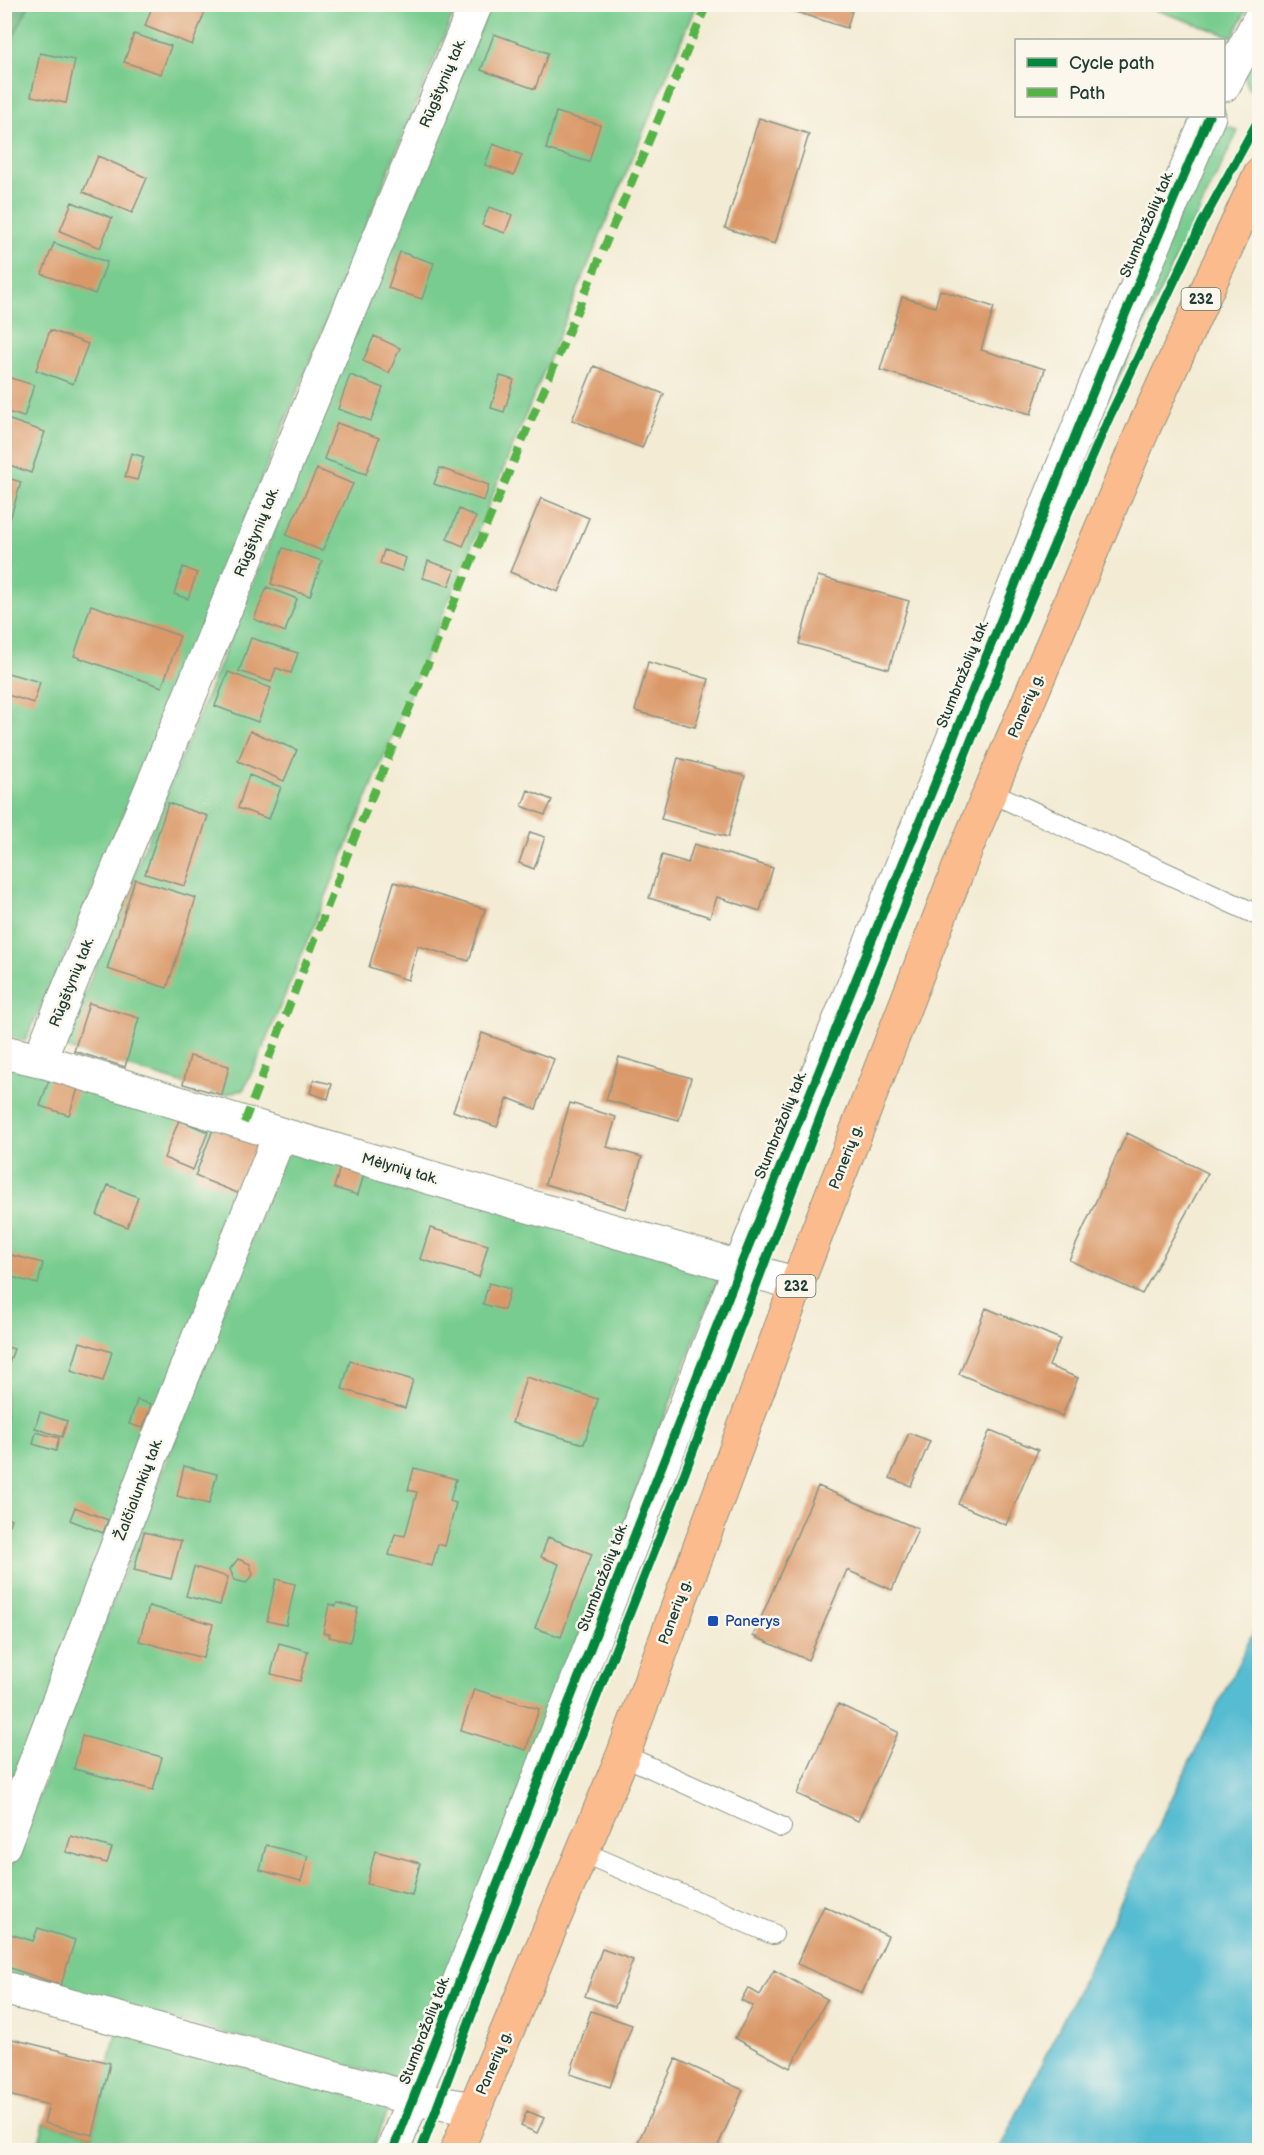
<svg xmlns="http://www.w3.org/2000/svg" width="1264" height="2155" font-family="'Balsamiq Sans',sans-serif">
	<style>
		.green { fill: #78cc8f; stroke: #4c8462; stroke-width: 1.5 }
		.forest { fill: #62b07a; stroke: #407657; stroke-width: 1.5 }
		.water { fill: #54bcd1; stroke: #3a7c82; stroke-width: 1.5 }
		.building { fill: #da9867 }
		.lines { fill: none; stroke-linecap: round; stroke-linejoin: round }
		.service-casing { stroke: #899484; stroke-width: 22 }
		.minor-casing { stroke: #899484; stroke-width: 35 }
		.primary-casing { stroke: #899484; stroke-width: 35 }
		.service { stroke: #fff; stroke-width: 20 }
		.minor { stroke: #fff; stroke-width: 33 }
		.primary { stroke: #fbbb8d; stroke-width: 33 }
		.quiet { stroke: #55b346; stroke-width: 8; stroke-dasharray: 15 8; stroke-linecap: butt }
		.cycleway-casing { stroke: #fbf7ec; stroke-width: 13 }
		.cycleway { stroke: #00873e; stroke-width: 9 }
		.transit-dot { fill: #1a4fb4; stroke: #fbf7ec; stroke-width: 2 }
		.labels { text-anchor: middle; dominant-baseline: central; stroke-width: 5; stroke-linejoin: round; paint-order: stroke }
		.shield { fill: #fbf7ec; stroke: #61756b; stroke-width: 1.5 }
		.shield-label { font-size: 14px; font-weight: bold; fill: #1f3d34 }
		.street-label { font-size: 15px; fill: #1f3d34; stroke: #fbf7ec }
		.transit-label { font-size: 15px; fill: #164399; stroke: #fbf7ec; text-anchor: start }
	</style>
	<rect width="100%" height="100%" fill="#fbf7ec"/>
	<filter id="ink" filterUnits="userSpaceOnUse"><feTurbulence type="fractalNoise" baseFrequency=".0167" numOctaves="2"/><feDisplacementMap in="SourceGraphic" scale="12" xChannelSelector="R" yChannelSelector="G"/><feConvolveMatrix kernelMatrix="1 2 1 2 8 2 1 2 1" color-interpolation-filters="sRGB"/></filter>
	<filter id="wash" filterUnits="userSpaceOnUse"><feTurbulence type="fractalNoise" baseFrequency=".008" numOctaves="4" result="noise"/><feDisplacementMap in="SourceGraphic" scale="24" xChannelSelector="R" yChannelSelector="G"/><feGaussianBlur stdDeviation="1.35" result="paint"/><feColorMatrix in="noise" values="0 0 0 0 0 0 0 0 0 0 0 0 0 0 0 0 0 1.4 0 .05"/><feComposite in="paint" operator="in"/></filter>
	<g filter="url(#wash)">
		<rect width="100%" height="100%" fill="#f3ebd4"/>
		<!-- green -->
		<path class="green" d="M29,5H457L67,951L25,1041L4,1036V54Z
			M490,5H696L258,1060L243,1090L222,1095L74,1051L63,1046Z
			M1142,5H1249L1233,37Z
			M1259,45V88L1256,95L1247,87L1245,76Z
			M1229,127L1238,131L1080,457L1213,132Z
			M5,1063L268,1140L5,1829Z
			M286,1146L700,1267L718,1279L412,2071L399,2079L5,1976L4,1887Z
			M116,2033L390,2106L372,2150H37L44,2123L93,2135Z"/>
		<!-- forest -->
		<path class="forest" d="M5,4L29,5L5,54L4,5Z"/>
		<!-- water -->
		<path class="water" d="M1259,1621V2150H999Z"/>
		<g id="blocks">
			<!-- building -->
			<path class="building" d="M153,4H195L206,9L192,45L145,26Z
				M771,4H854L847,28Z
				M134,34L171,46L161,74L124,62Z
				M494,34L548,53L535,89L481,70Z
				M40,53L75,60L66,103L31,96Z
				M556,112L600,125L589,162L546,149Z
				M759,118L809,134L775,244L725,228Z
				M493,144L522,155L514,175L485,165Z
				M98,156L147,178L132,213L83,192Z
				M72,202L112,218L100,248L60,231Z
				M489,207L512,215L505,233L482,225Z
				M54,243L107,262L95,294L42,274Z
				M400,252L434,263L422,299L388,288Z
				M940,290L994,307L981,350L1045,369L1031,414L880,370L902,297L935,307Z
				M50,330L88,344L73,384L36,370Z
				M374,336L400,348L389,373L363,361Z
				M594,366L664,394L642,448L572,420Z
				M350,375L383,388L371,421L338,409Z
				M4,376L34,385L24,417L4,411Z
				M500,376L514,380L504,412L491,408Z
				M4,418L45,432L31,473L4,463Z
				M337,423L379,438L366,474L324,459Z
				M131,453L144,457L137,480L125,477Z
				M440,468L489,485L484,501L434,484Z
				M317,469L353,484L322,551L286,535Z
				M4,477L21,482L5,536H4Z
				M541,498L589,518L558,592L510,572Z
				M459,509L476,517L463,546L447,539Z
				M283,548L322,561L310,596L271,584Z
				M384,550L406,558L402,571L380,563Z
				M428,561L455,570L449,586L423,578Z
				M183,567L197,573L188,599L174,594Z
				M818,576L909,601L889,669L799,644Z
				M267,587L297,599L285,632L254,619Z
				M91,605L180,636L162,687L74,656Z
				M251,638L298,653L291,673L276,668L271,682L239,671Z
				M648,662L709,679L695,727L635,711Z
				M4,672L40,682L34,703L4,694Z
				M228,672L271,688L258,722L215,706Z
				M250,731L297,750L284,781L238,761Z
				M678,758L745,776L728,837L661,819Z
				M249,775L281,787L269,819L238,808Z
				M528,790L552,800L545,815L522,806Z
				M168,803L208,816L185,886L145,874Z
				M530,832L545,837L534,869L519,863Z
				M694,844L773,868L760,911L717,897L710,917L649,898L662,855L688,863Z
				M135,879L196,898L167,988L107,969Z
				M394,882L485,909L469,961L418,946L408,980L369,967Z
				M89,1003L139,1018L125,1067L74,1051Z
				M482,1033L554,1059L536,1109L508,1098L497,1127L453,1111Z
				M190,1056L229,1066L222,1095L183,1084Z
				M619,1057L691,1078L679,1120L606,1100Z
				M50,1077L79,1086L69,1115L40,1106Z
				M314,1080L332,1084L328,1099L310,1093Z
				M570,1103L616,1117L607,1147L642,1157L626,1209L545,1184Z
				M179,1120L208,1132L193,1170L164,1158Z
				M214,1127L259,1144L240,1194L195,1176Z
				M1127,1133L1208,1173L1142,1294L1069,1260Z
				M340,1167L364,1174L358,1195L334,1188Z
				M108,1185L138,1197L127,1227L97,1215Z
				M430,1228L488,1245L479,1277L420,1259Z
				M7,1254L43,1263L38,1284L4,1275Z
				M489,1283L510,1289L504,1310L483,1304Z
				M986,1308L1060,1339L1049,1366L1078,1378L1062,1416L959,1374Z
				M80,1342L112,1352L103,1381L71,1371Z
				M4,1346L14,1349L5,1375H4Z
				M350,1361L413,1380L405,1408L342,1389Z
				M526,1377L598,1399L584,1444L512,1423Z
				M137,1400L151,1404L143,1428L129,1424Z
				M40,1412L67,1421L62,1437L35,1428Z
				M990,1430L1038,1450L1006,1525L958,1504Z
				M36,1432L59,1438L56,1451L33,1444Z
				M909,1433L930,1441L911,1486L890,1478Z
				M184,1466L217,1474L209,1504L177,1496Z
				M414,1468L456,1479L450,1501L456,1503L445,1546L438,1544L432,1566L389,1555L395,1534L405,1536L417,1492L408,1490Z
				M818,1486L918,1529L892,1590L847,1570L808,1660L753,1636Z
				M75,1507L108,1520L103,1533L70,1520Z
				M4,1516L11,1519L5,1538H4Z
				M144,1532L181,1541L171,1579L134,1570Z
				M548,1537L592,1554L561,1637L535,1628L559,1564L541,1557Z
				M238,1559L250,1564L253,1575L246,1583L234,1580L230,1569Z
				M194,1567L228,1577L220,1605L186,1596Z
				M276,1579L295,1584L286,1625L267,1621Z
				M337,1603L358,1608L350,1642L329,1637L330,1634L323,1633L329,1604L336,1606Z
				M149,1606L213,1624L203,1658L139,1641Z
				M279,1643L308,1651L300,1681L271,1674Z
				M474,1689L539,1709L526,1750L461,1730Z
				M838,1704L898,1732L858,1821L797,1794Z
				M82,1736L162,1757L153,1790L74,1769Z
				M71,1836L112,1848L107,1863L66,1852Z
				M266,1845L308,1856L301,1881L260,1870Z
				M375,1851L420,1863L412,1895L367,1884Z
				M824,1906L888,1936L862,1993L797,1964Z
				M38,1928L75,1940L61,1985L4,1966V1932L33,1941Z
				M602,1949L633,1960L615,2007L585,1996Z
				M774,1970L827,1999L790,2068L735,2038L753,2006L741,2000L748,1988L760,1995Z
				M591,2011L632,2025L610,2087L570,2074Z
				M4,2037L110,2063L93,2135L44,2123L49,2105L4,2094Z
				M676,2059L743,2090L716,2150H657L638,2142Z
				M527,2111L544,2118L537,2133L521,2126Z
				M92,2144L108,2148V2150H91Z"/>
		</g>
	</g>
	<g filter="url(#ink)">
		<use href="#blocks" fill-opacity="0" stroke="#899484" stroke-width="1.5"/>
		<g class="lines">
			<defs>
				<path id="service" d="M990,792L1260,916
					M623,1755L781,1827
					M582,1852L773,1934"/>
				<path id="minor" d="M1224,85L1260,18
					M4,1052L39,1060L280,1134L797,1284
					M39,1060L476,4
					M4,1845L155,1446L280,1134
					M4,1988L414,2099L475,2109
					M393,2150L740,1267L1105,362L1209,116"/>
				<path id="primary" d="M457,2150L623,1755L797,1284L966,849L1145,425L1260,174"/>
			</defs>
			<!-- service casing -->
			<use href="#service" class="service-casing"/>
			<!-- minor casing -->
			<use href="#minor" class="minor-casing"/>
			<!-- primary casing -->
			<use href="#primary" class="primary-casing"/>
			<!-- service -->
			<use href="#service" class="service"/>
			<!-- minor -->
			<use href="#minor" class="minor"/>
			<!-- primary -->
			<use href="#primary" class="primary"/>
			<!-- quiet -->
			<path class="quiet" d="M244,1123L349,851L707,4"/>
			<defs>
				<path id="cycleway" d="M393,2150L740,1267L1105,362L1209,116
					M421,2150L492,1961L671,1509L829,1094L991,691L1108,420L1202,223L1260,117"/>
			</defs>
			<!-- cycleway casing -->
			<use href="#cycleway" class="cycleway-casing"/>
			<!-- cycleway -->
			<use href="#cycleway" class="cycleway"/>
		</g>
	</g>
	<!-- markers -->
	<rect class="transit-dot" x="707" y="1615" width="12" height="12" rx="3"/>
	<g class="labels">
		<!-- shield labels -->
		<g class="shield">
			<rect x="1181.5" y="288" width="39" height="22" rx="4.5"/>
			<rect x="776.5" y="1275" width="39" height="22" rx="4.5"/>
		</g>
		<g class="shield-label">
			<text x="1201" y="299">232</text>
			<text x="796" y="1286">232</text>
		</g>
		<!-- street labels -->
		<g class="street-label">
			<text transform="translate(443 83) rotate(-67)">Rūgštynių tak.</text>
			<text transform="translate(1147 224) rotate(-67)">Stumbražolių tak.</text>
			<text transform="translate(257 532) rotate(-68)">Rūgštynių tak.</text>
			<text transform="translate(963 674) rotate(-68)">Stumbražolių tak.</text>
			<text transform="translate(1026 706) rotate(-67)">Panerių g.</text>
			<text transform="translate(72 982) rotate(-68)">Rūgštynių tak.</text>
			<text transform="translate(781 1125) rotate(-68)">Stumbražolių tak.</text>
			<text transform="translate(846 1157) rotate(-69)">Panerių g.</text>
			<text transform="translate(400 1169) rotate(16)">Mėlynių tak.</text>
			<text transform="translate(139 1489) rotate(-69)">Žalčialunkių tak.</text>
			<text transform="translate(603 1577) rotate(-69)">Stumbražolių tak.</text>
			<text transform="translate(675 1612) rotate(-70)">Panerių g.</text>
			<text transform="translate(425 2030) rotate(-69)">Stumbražolių tak.</text>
			<text transform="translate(494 2063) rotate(-67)">Panerių g.</text>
		</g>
		<!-- transit labels -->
		<g class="transit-label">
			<text x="725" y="1621">Panerys</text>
		</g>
	</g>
	<!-- margin -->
	<rect width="1264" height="2155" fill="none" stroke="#fbf7ec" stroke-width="24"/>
	<!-- legend -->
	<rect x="1015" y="39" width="210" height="78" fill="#fbf7ec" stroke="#a3ada2" stroke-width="1.5"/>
	<rect x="1027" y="58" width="30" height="9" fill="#00873e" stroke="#a3ada2" stroke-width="1.5"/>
	<text x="1069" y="69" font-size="18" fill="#1f3d34">Cycle path</text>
	<rect x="1027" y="88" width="30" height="9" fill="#55b346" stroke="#a3ada2" stroke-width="1.5"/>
	<text x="1069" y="99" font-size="18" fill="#1f3d34">Path</text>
</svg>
